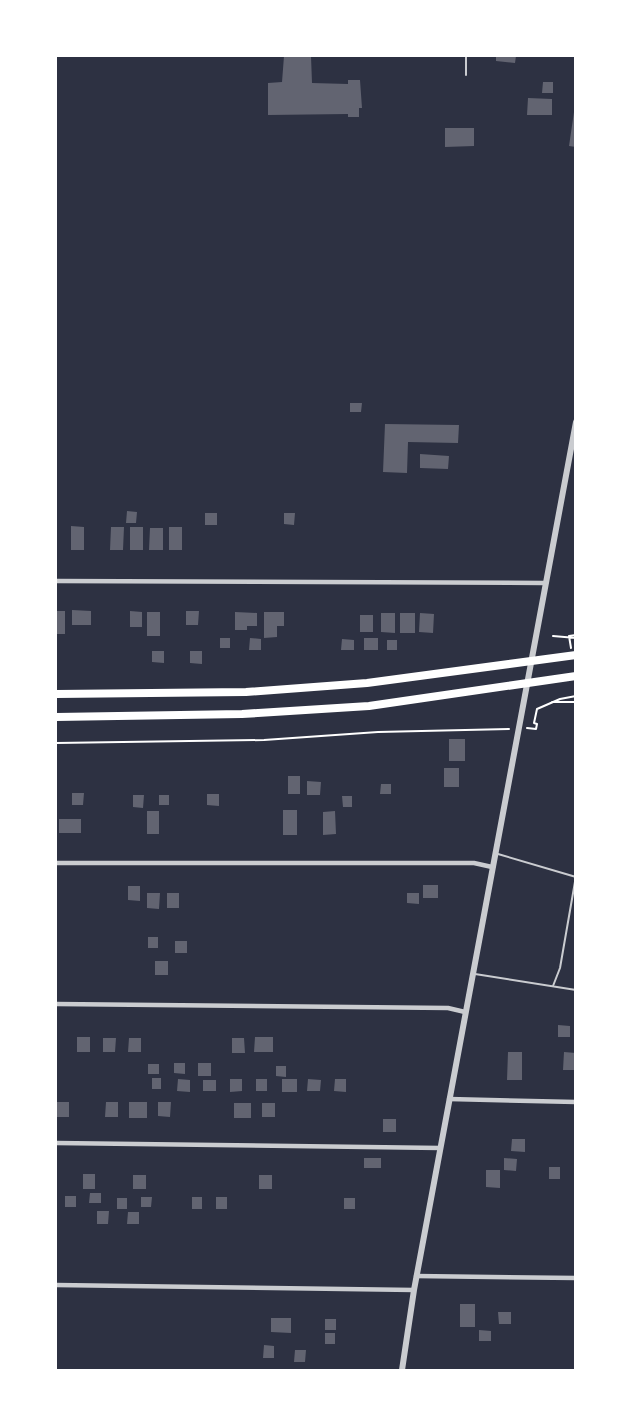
<svg xmlns="http://www.w3.org/2000/svg" width="631" height="1426" font-family="Bitter,serif">
	<style>
		.building { fill: #626471 }
		.lines { fill: none; stroke-linecap: round; stroke-linejoin: round }
		.path { stroke: #fff; stroke-width: 2 }
		.service { stroke: #caccd0; stroke-width: 2 }
		.minor { stroke: #caccd0; stroke-width: 4.5 }
		.tertiary { stroke: #caccd0; stroke-width: 6 }
		.primary { stroke: #fff; stroke-width: 8 }
	</style>
	<rect width="100%" height="100%" fill="#2d3142"/>
	<!-- building -->
	<path class="building" d="M284,56H311L312,83L348,84V80H360L362,108H359V117H348V114L268,115V83L282,82Z
		M496,56H516L515,63L496,61Z
		M543,82H553V93H542Z
		M528,98L552,99V115H527Z
		M574,112H576V147L569,146Z
		M445,128H474V146L445,147Z
		M350,403H362L361,412H350Z
		M385,424L459,425L458,443L408,442L407,473L383,472Z
		M420,454L449,456L448,469L420,468Z
		M127,511L137,512L136,523H126Z
		M205,513H217V525H205Z
		M284,513H295L294,525L284,524Z
		M71,526L84,527V550H71Z
		M111,527H124L123,550H110Z
		M130,527H143V550H130Z
		M169,527H182V550H169Z
		M150,528H163V550H149Z
		M72,610L91,611V625H72Z
		M56,611H65V634H56Z
		M130,611L142,612V627H130Z
		M186,611H199L198,625H186Z
		M147,612H160V636H147Z
		M235,612L257,613V626H247V630H235Z
		M264,612H284V626H277V637L264,638Z
		M381,613H395V633L381,632Z
		M400,613H415V633H400Z
		M420,613L434,614L433,633L419,632Z
		M360,615H373V632H360Z
		M220,638H230V648H220Z
		M250,638L261,639V650H249Z
		M364,638H378V650H364Z
		M342,639L354,640V650H341Z
		M387,640H397V650H387Z
		M152,651H164V663L152,662Z
		M190,651H202V664L190,663Z
		M449,739H465V761H449Z
		M444,768H459V787H444Z
		M288,776H300V794H288Z
		M307,781L321,782L320,795H307Z
		M381,784H391V794H380Z
		M72,793H84L83,805H72Z
		M207,794H219V806L207,805Z
		M133,795H144L143,808L133,807Z
		M159,795H169V805H159Z
		M342,796H352V807H343Z
		M283,810H297V835H283Z
		M147,811H159V834H147Z
		M335,811L336,834L323,835V812Z
		M59,819H81V833H59Z
		M423,885H438V898H423Z
		M128,886H140V901L128,900Z
		M147,893H160L159,909L147,908Z
		M167,893H179V908H167Z
		M407,893H419V904L407,903Z
		M148,937H158V948H148Z
		M175,941H187V953H175Z
		M155,961H168V975H155Z
		M558,1025L570,1026V1037H558Z
		M77,1037H90V1052H77Z
		M255,1037H273V1052H254Z
		M103,1038H116L115,1052H103Z
		M129,1038H141V1052H128Z
		M232,1038H244L245,1053H232Z
		M508,1052H522V1080H507Z
		M564,1052L576,1053V1070H563Z
		M174,1063H185V1074L174,1073Z
		M198,1063H211V1076H198Z
		M148,1064H159V1074H148Z
		M276,1066H286V1077L276,1076Z
		M152,1078H161V1089H152Z
		M178,1079L190,1080V1092L177,1091Z
		M230,1079H242V1091L230,1092Z
		M256,1079H267V1091H256Z
		M282,1079H297V1092H282Z
		M308,1079L321,1080L320,1091H307Z
		M335,1079H346V1092L334,1091Z
		M203,1080H216V1091H203Z
		M56,1102H69V1117H56Z
		M106,1102H118V1117H105Z
		M129,1102H147V1118H129Z
		M158,1102H171L170,1117L158,1116Z
		M234,1103H251V1118H234Z
		M262,1103H275V1117H262Z
		M383,1119H396V1132H383Z
		M512,1139H525V1152L511,1151Z
		M364,1158H381V1168H364Z
		M504,1158L517,1159L516,1171L504,1170Z
		M549,1167H560V1179H549Z
		M486,1170H500V1188L486,1187Z
		M83,1174H95V1189H83Z
		M133,1175H146V1189H133Z
		M259,1175H272V1189H259Z
		M90,1193H101V1203H89Z
		M65,1196H76V1207H65Z
		M141,1197H152L151,1207H141Z
		M192,1197H202V1209H192Z
		M216,1197H227V1209H216Z
		M117,1198H127V1209H117Z
		M344,1198H355V1209H344Z
		M97,1211H109L108,1224H97Z
		M128,1212H139V1224H127Z
		M460,1304H475V1327H460Z
		M498,1312H511V1324H499Z
		M271,1318H291V1333L271,1332Z
		M325,1319H336V1330H325Z
		M479,1330L491,1331V1341H479Z
		M325,1333H335V1344H325Z
		M264,1345L274,1346V1358H263Z
		M295,1350H306L305,1362H294Z"/>
	<g class="lines">
		<!-- path -->
		<path class="path" d="M553,636L576,638
			M571,648L569,636L576,635
			M552,702H576
			M527,728L536,729L537,724L534,723L537,709L560,699L576,696
			M56,743L264,740L378,732L509,729"/>
		<!-- service -->
		<path class="service" d="M466,75V56
			M498,854L576,877
			M475,974L576,990
			M553,986L560,968L576,876"/>
		<!-- minor -->
		<path class="minor" d="M56,581L544,583
			M56,863H474L492,867
			M56,1004L448,1008L465,1012
			M449,1099L576,1102
			M56,1143L440,1148
			M416,1276L576,1278
			M56,1285L414,1290"/>
		<!-- tertiary -->
		<path class="tertiary" d="M402,1370L414,1290L576,422"/>
		<!-- primary -->
		<path class="primary" d="M56,694L246,692L367,683L576,655
			M56,717L242,714L369,706L576,676"/>
	</g>
	<!-- border -->
	<rect width="631" height="1426" fill="none" stroke="#ffffff" stroke-width="114"/>
</svg>
